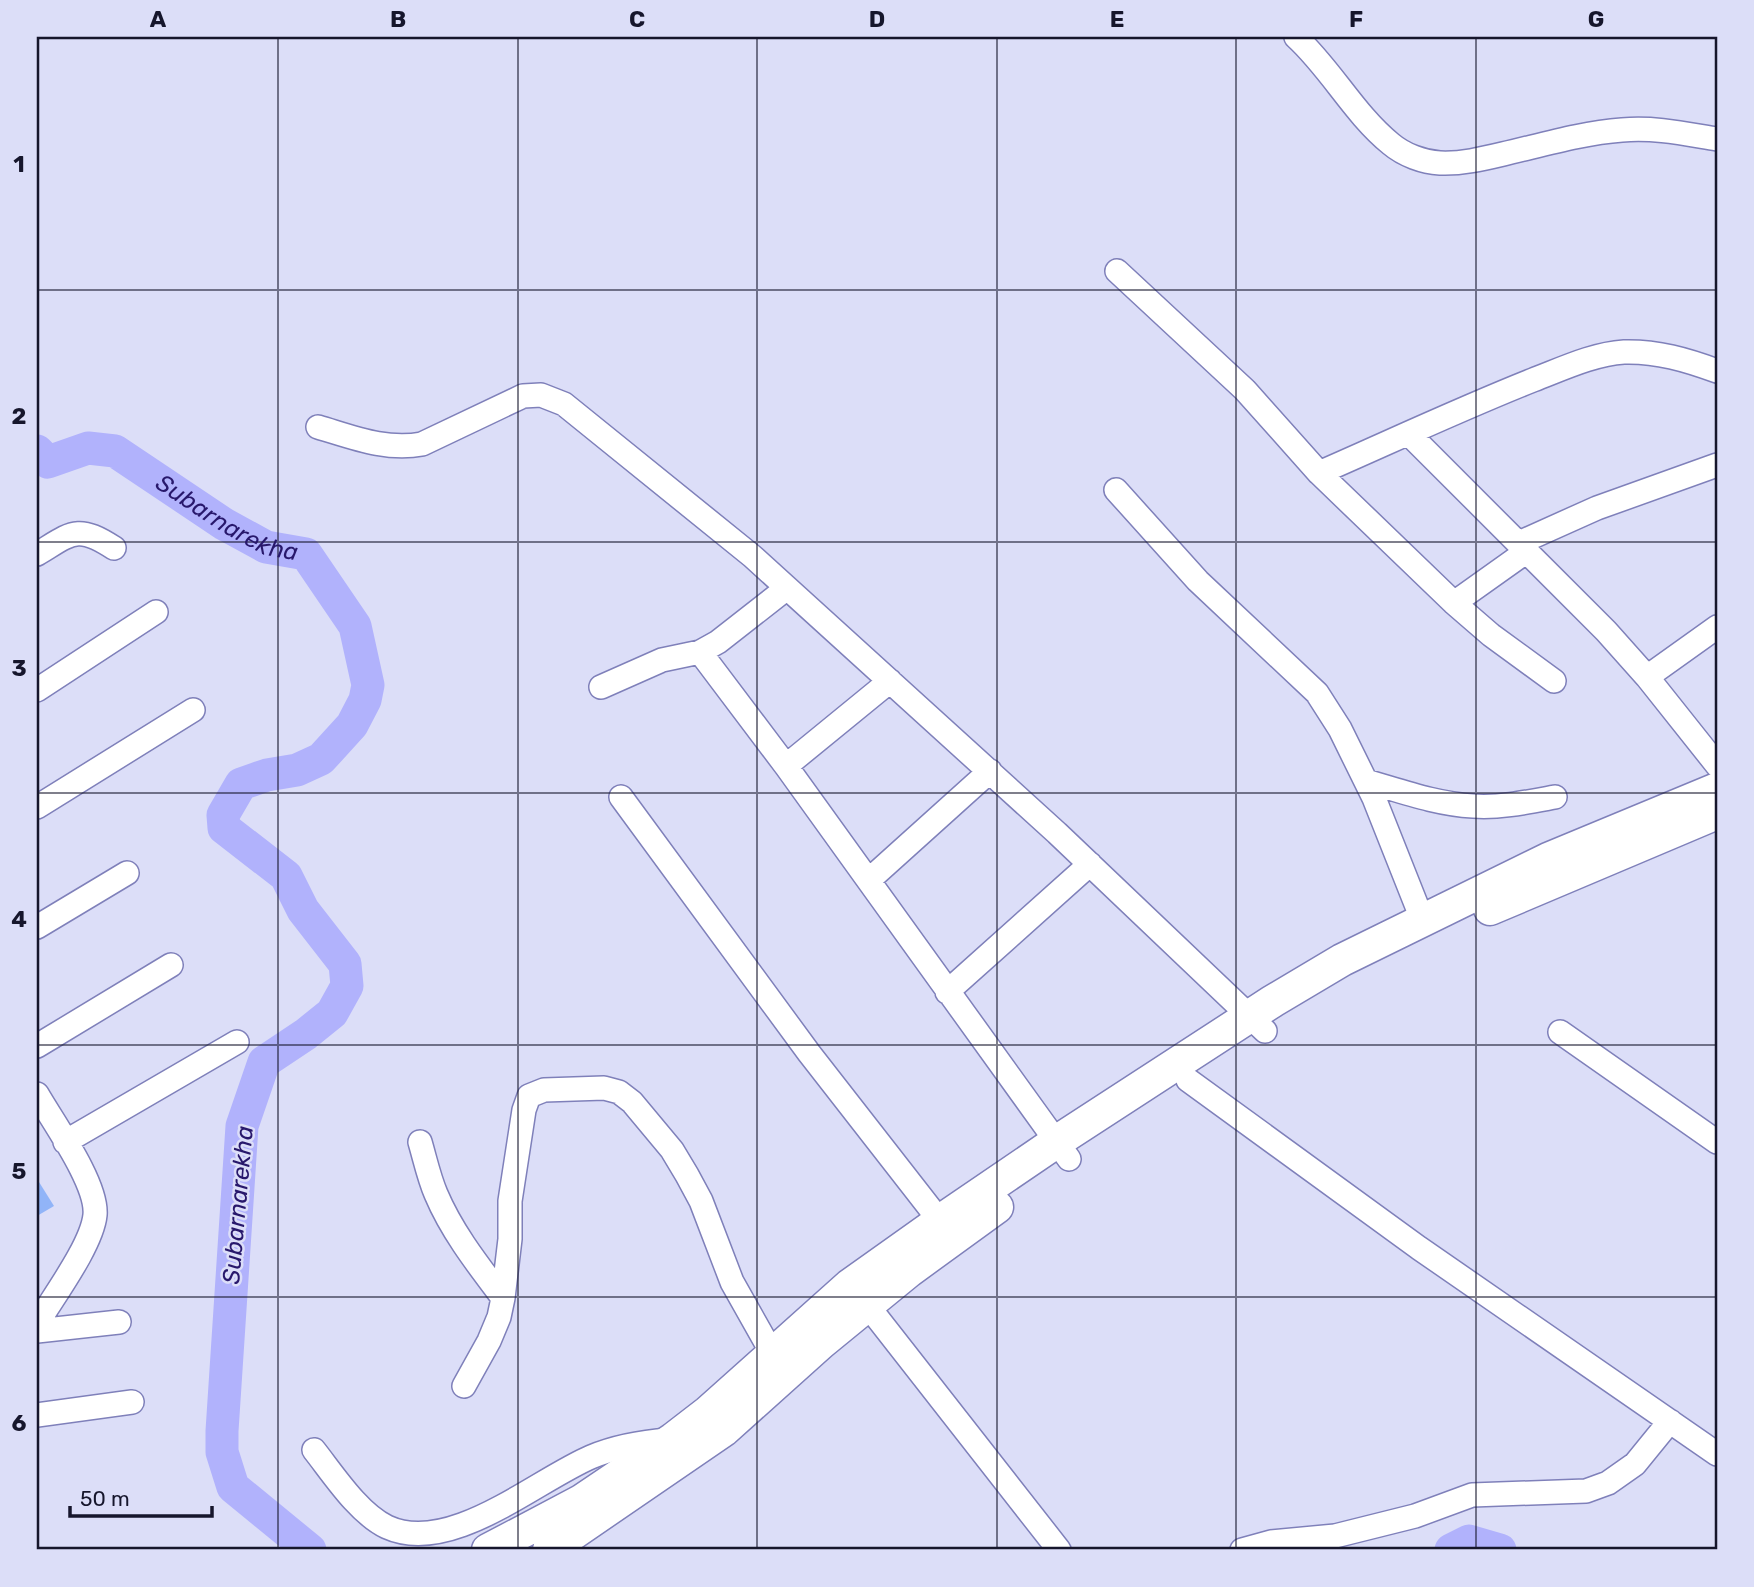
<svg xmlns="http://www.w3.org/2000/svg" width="1754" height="1587" font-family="Rubik,sans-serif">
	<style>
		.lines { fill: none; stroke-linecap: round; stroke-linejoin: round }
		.river { stroke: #b1b2fc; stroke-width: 33 }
		.building { fill: #91b4f8 }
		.street-casing { stroke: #7f80ba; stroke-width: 26 }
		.secondary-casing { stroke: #7f80ba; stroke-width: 35 }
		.street { stroke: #fff; stroke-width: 23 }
		.secondary { stroke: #fff; stroke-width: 32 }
		.grid { fill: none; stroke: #16162c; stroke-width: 2; stroke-opacity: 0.55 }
		.labels { text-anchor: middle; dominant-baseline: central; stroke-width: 5; stroke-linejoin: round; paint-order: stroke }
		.water-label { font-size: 24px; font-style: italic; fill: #28186c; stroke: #dcdef8 }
		.neatline { fill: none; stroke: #16162c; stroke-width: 2.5 }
		.grid-label { font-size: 23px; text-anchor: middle; font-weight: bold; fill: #16162c }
	</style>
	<rect width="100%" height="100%" fill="#dcdef8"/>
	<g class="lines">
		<!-- river -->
		<g class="river">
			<path id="s1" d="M37,451L48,462L88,448L115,451L224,524L266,547L306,554L355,626L368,685L365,700L352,725L321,759L297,770L267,775L241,784L223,815L224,828L286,876L303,910L345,964L347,986L332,1013L306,1034L264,1062L242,1126L222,1431V1452L233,1487L310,1550"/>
			<path d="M1451,1550L1469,1541L1500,1550"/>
		</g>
	</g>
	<!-- building -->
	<path class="building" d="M39,1182L54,1206L37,1216V1184Z"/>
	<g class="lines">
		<defs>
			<path id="street" d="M1296,37C1331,69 1354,114 1391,144C1404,155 1423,162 1440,163C1461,164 1482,159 1503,154C1542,145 1582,133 1622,130C1655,127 1686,134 1717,139
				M1117,271L1245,390L1319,473L1454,603L1491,635L1554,681
				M318,427C352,437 386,451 422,444L523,396L541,395L564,404L752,556L1057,833L1265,1031
				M1409,434L1606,631L1647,677L1717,765
				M1319,473C1390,442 1460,409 1533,380C1562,369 1593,354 1624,352C1657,351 1687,360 1717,371
				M1116,490L1198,581L1317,693L1340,729L1374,798L1422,919
				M1519,543L1597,508L1717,465
				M37,554C72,533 77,524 114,548
				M1454,603L1527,551
				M700,652L786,766L1069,1159
				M1647,677L1717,627
				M601,687L662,660L700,652L718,642L787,588
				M37,690L156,612
				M786,766L890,681
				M1366,781C1401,791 1436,804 1473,806C1500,808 1528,802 1555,797
				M621,797L809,1053L940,1221
				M37,807L193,710
				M869,880L990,771
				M37,927L127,873
				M947,992L1090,864
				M1560,1032L1717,1142
				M37,1046L171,965
				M1188,1080L1419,1248L1717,1454
				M37,1094C53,1122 98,1184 95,1215C92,1245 53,1297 37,1324
				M65,1142L237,1042
				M420,1142C425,1159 429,1178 436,1194C452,1232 478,1265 503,1298
				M868,1306L1059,1550
				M37,1331L119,1322
				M464,1386L489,1341L499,1317L503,1298L510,1239V1201L524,1110L529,1096L544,1090L604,1088L619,1092L632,1102L672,1150L687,1175L701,1201L732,1282L772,1353
				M37,1415L132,1402
				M314,1450C333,1474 358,1513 387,1527C450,1556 535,1481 591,1457C617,1446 642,1442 669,1440
				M1242,1550L1271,1542L1335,1536L1415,1516L1472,1495L1586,1491L1608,1483L1635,1464L1670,1421"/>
			<path id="secondary" d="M1490,909L1717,813
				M488,1550L581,1501L673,1439L708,1412L850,1285L940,1221L1056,1142L1273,1001L1342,960L1548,859L1717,789
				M549,1550L724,1430L821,1343L909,1271L997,1207"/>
		</defs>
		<!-- street casing -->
		<use href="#street" class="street-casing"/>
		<!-- secondary casing -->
		<use href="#secondary" class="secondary-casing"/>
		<!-- street -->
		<use href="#street" class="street"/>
		<!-- secondary -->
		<use href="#secondary" class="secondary"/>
	</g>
	<!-- grid -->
	<path class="grid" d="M278,37V1550M518,37V1550M757,37V1550M997,37V1550M1236,37V1550M1476,37V1550M37,290H1717M37,542H1717M37,793H1717M37,1045H1717M37,1297H1717"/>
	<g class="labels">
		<!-- water labels -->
		<g class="water-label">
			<text stroke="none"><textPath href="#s1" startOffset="217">Subarnarekha</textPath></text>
			<text transform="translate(238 1205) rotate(-85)">Subarnarekha</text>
		</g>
	</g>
	<!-- border -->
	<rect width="1754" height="1587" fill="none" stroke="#dcdef8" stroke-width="77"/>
	<!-- scale -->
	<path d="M70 1506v10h142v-10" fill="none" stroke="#16162c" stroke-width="3.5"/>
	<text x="80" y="1506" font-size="21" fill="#16162c" stroke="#dcdef8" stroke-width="5" paint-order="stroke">50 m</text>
	<rect x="38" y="38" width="1678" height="1510" class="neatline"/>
	<g class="grid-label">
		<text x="158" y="27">A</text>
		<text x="398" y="27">B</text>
		<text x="637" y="27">C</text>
		<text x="877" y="27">D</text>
		<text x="1117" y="27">E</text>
		<text x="1356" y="27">F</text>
		<text x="1596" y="27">G</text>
		<text x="19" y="172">1</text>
		<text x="19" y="424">2</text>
		<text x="19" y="676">3</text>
		<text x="19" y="927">4</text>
		<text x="19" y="1179">5</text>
		<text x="19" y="1431">6</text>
	</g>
</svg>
